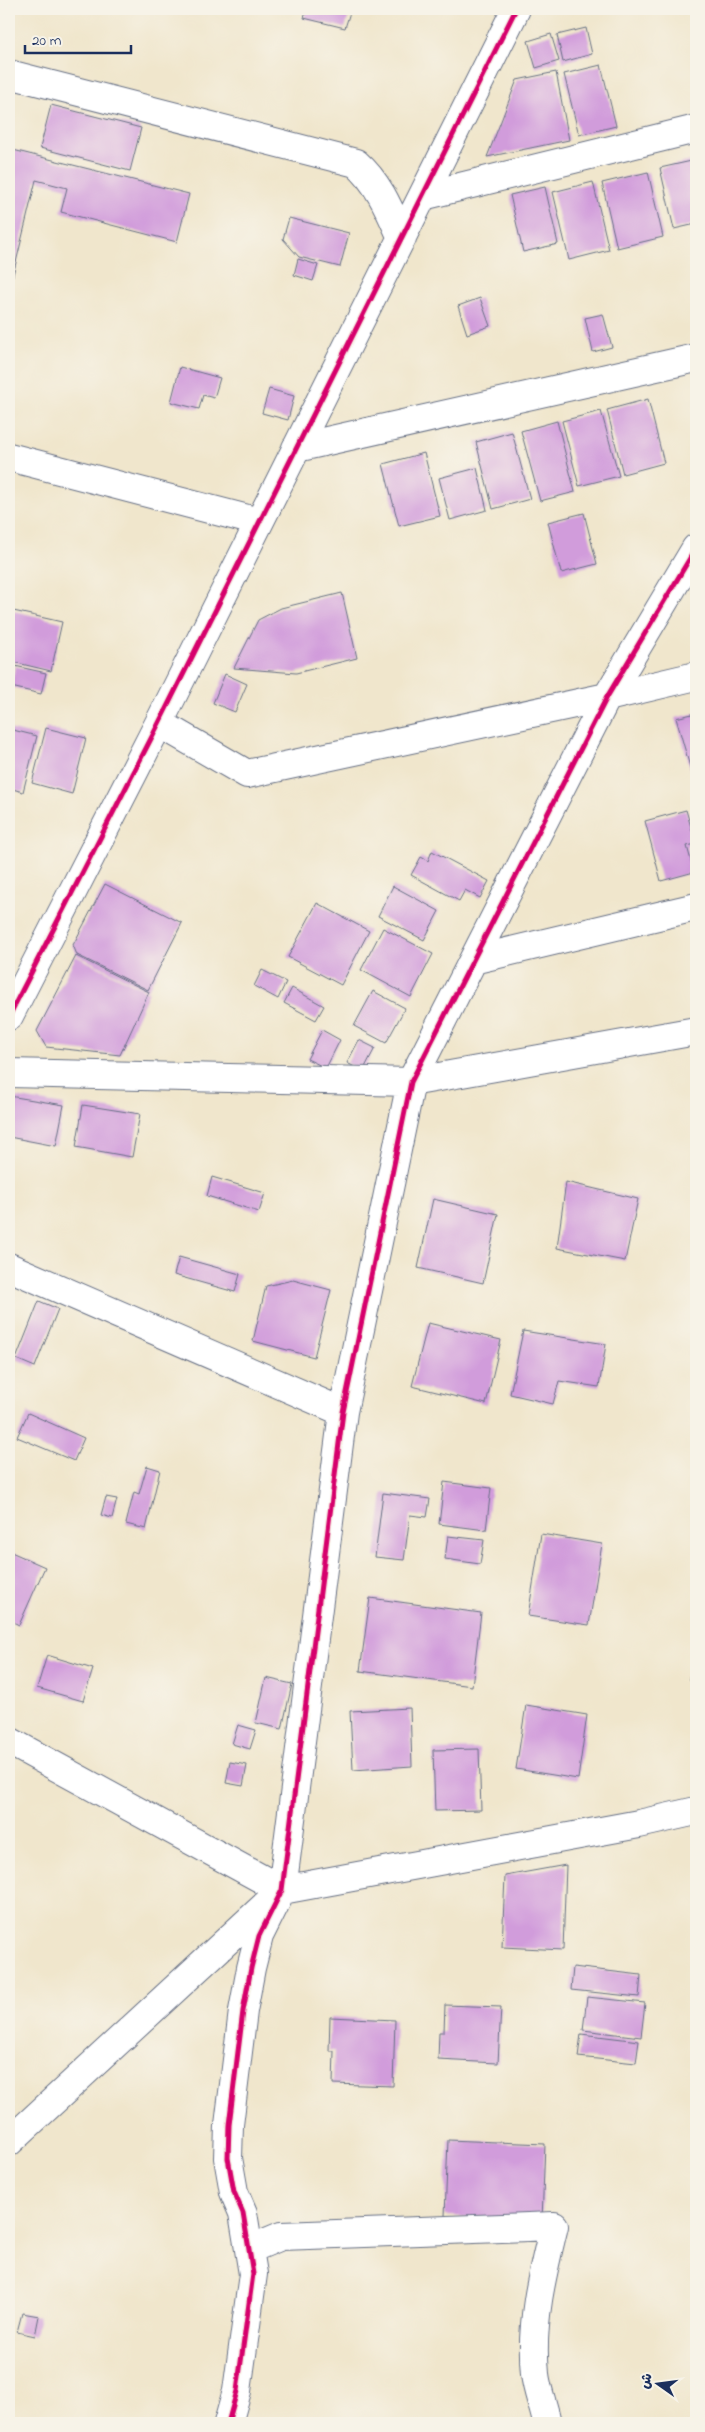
<svg xmlns="http://www.w3.org/2000/svg" width="705" height="2432" font-family="'Indie Flower','Playpen Sans Arabic',sans-serif">
	<style>
		.building { fill: #d19cdb }
		.lines { fill: none; stroke-linecap: round; stroke-linejoin: round }
		.minor-casing { stroke: #666f84; stroke-width: 30 }
		.minor { stroke: #fff; stroke-width: 28 }
		.cycleway-casing { stroke: #f7f3e8; stroke-width: 8 }
		.cycleway { stroke: #d6006c; stroke-width: 5 }
	</style>
	<rect width="100%" height="100%" fill="#f7f3e8"/>
	<filter id="ink" filterUnits="userSpaceOnUse"><feTurbulence type="fractalNoise" baseFrequency=".02" numOctaves="2"/><feDisplacementMap in="SourceGraphic" scale="10" xChannelSelector="R" yChannelSelector="G"/><feConvolveMatrix kernelMatrix="1 2 1 2 8 2 1 2 1" color-interpolation-filters="sRGB"/></filter>
	<filter id="wash" filterUnits="userSpaceOnUse"><feTurbulence type="fractalNoise" baseFrequency=".0096" numOctaves="4" result="noise"/><feDisplacementMap in="SourceGraphic" scale="20" xChannelSelector="R" yChannelSelector="G"/><feGaussianBlur stdDeviation="1.12" result="paint"/><feColorMatrix in="noise" values="0 0 0 0 0 0 0 0 0 0 0 0 0 0 0 0 0 1.4 0 .05"/><feComposite in="paint" operator="in"/></filter>
	<g filter="url(#wash)">
		<rect width="100%" height="100%" fill="#f0e6cc"/>
		<g id="blocks">
			<!-- building -->
			<path class="building" d="M307,9H351L345,28L304,18Z
				M586,28L592,54L563,62L557,35Z
				M551,34L559,61L536,68L528,41Z
				M601,65L616,126L579,135L564,74Z
				M556,72L569,140L487,157L517,80Z
				M51,105L141,128L130,171L40,148Z
				M9,149L189,194L177,242L61,212L67,188L36,180L12,279L9,278Z
				M696,160V224L674,229L660,168Z
				M648,172L663,237L617,248L602,183Z
				M593,182L609,250L569,260L553,192Z
				M545,187L558,244L523,252L510,195Z
				M289,218L349,233L340,267L299,257L283,239Z
				M298,259L318,265L313,281L294,275Z
				M480,298L490,326L467,334L458,306Z
				M603,314L612,347L593,352L585,318Z
				M180,367L220,378L214,398L203,395L199,409L171,402Z
				M269,389L294,396L288,420L262,413Z
				M648,399L664,463L623,474L607,410Z
				M601,411L619,476L579,486L562,421Z
				M557,421L575,492L540,501L521,431Z
				M512,432L530,499L493,509L476,442Z
				M424,453L440,516L399,526L383,464Z
				M477,468L487,510L450,520L439,478Z
				M584,513L597,564L561,573L548,522Z
				M342,593L357,658L296,673L234,668L258,620L281,608Z
				M9,610L62,622L51,671L9,661Z
				M15,666L46,673L41,694L11,687Z
				M225,674L247,684L235,712L213,703Z
				M696,713V788L676,718Z
				M46,728L86,738L72,794L32,783Z
				M9,729L37,736L23,792L9,788Z
				M686,810L696,844L687,846L694,872L661,881L645,821Z
				M432,851L489,881L480,898L465,890L459,901L411,875L421,857L428,861Z
				M105,884L182,923L148,990L77,955L73,945Z
				M393,886L439,911L424,940L378,916Z
				M317,903L369,931L341,985L288,957Z
				M383,928L433,954L411,997L361,970Z
				M76,956L149,992L120,1055L46,1047L37,1031Z
				M262,970L286,982L278,999L254,986Z
				M292,988L324,1006L316,1020L284,1003Z
				M373,991L405,1008L386,1043L354,1026Z
				M322,1030L340,1040L326,1068L307,1059Z
				M359,1040L375,1048L363,1071L347,1063Z
				M9,1096L64,1105L56,1146L9,1137Z
				M83,1105L140,1114L132,1157L76,1147Z
				M212,1177L265,1193L259,1212L207,1196Z
				M566,1182L638,1199L625,1261L557,1248Z
				M433,1199L498,1214L483,1283L418,1268Z
				M179,1257L240,1274L235,1292L174,1275Z
				M293,1280L331,1290L314,1357L253,1341L266,1286Z
				M39,1301L58,1309L35,1367L16,1359Z
				M428,1323L501,1340L486,1404L412,1386Z
				M523,1331L606,1344L599,1387L559,1381L553,1404L510,1394Z
				M28,1413L84,1438L74,1461L17,1437Z
				M147,1466L160,1470L146,1529L126,1524L134,1492L139,1494Z
				M444,1482L491,1488L486,1530L439,1524Z
				M383,1493L430,1499L427,1517L410,1515L404,1560L375,1557Z
				M106,1497L117,1499L112,1518L101,1515Z
				M541,1534L602,1544L589,1625L528,1616Z
				M448,1536L484,1540L480,1564L445,1559Z
				M9,1551L45,1567L19,1625L9,1620Z
				M370,1598L481,1613L472,1686L360,1671Z
				M47,1655L93,1669L83,1701L37,1688Z
				M696,1674V1700L689,1676Z
				M266,1678L292,1684L282,1729L256,1723Z
				M526,1705L587,1715L578,1779L516,1769Z
				M410,1708L412,1766L353,1770L350,1711Z
				M238,1725L256,1730L250,1749L232,1744Z
				M479,1749L481,1810L435,1811L433,1750Z
				M230,1762L247,1765L243,1786L226,1783Z
				M566,1865L563,1950L502,1947L505,1876Z
				M573,1967L641,1975L639,1997L571,1990Z
				M587,1997L645,2003L641,2037L583,2030Z
				M445,2005L501,2007L498,2063L438,2060L439,2032H444Z
				M330,2017L395,2020L393,2086L333,2084L334,2051H329Z
				M581,2034L639,2041L636,2063L578,2057Z
				M448,2140L545,2144L542,2220L445,2216Z
				M22,2313L39,2316L35,2336L17,2332Z"/>
		</g>
	</g>
	<g filter="url(#ink)">
		<use href="#blocks" fill-opacity="0" stroke="#666f84" stroke-width="1"/>
		<g class="lines">
			<defs>
				<path id="minor" d="M9,74L356,163C379,183 390,211 402,238
					M423,196L696,129
					M296,448L696,358
					M9,457L259,522
					M159,723L247,774L607,697L696,676
					M473,960L696,907
					M9,1016L159,723L516,9
					M9,1073L411,1082L696,1031
					M9,1267L343,1412
					M9,1741L282,1890
					M9,2142L282,1890L639,1824L696,1811
					M250,2249L281,2236L554,2226C542,2275 530,2323 535,2374C537,2391 544,2407 547,2423
					M228,2423L237,2391L253,2274L243,2213L234,2192L228,2158L229,2125L243,2011L251,1968L259,1936L282,1890L343,1412L411,1082L607,697L696,548"/>
			</defs>
			<!-- minor casing -->
			<use href="#minor" class="minor-casing"/>
			<!-- minor -->
			<use href="#minor" class="minor"/>
			<defs>
				<path id="cycleway" d="M9,1016L159,723L516,9
					M228,2423L237,2391L253,2274L243,2213L234,2192L228,2158L229,2125L243,2011L251,1968L259,1936L282,1890L343,1412L411,1082L607,697L696,548"/>
			</defs>
			<!-- cycleway casing -->
			<use href="#cycleway" class="cycleway-casing"/>
			<!-- cycleway -->
			<use href="#cycleway" class="cycleway"/>
		</g>
	</g>
	<!-- margin -->
	<rect width="705" height="2432" fill="none" stroke="#f7f3e8" stroke-width="30"/>
	<!-- north arrow -->
	<g transform="translate(658 2384) rotate(284)" stroke="#f7f3e8" stroke-width="4" paint-order="stroke">
	<path d="M0-4L9 19L0 12L-9 19Z" fill="#1b2f5e"/>
	<text y="-8" font-size="14" font-weight="bold" text-anchor="middle" fill="#1b2f5e">ش</text>
	</g>
	<!-- scale -->
	<path d="M25 45v8h106v-8" fill="none" stroke="#1b2f5e" stroke-width="2.5"/>
	<text x="32" y="45" font-size="15" fill="#1b2f5e" stroke="#f7f3e8" stroke-width="4" paint-order="stroke">20 m</text>
</svg>
